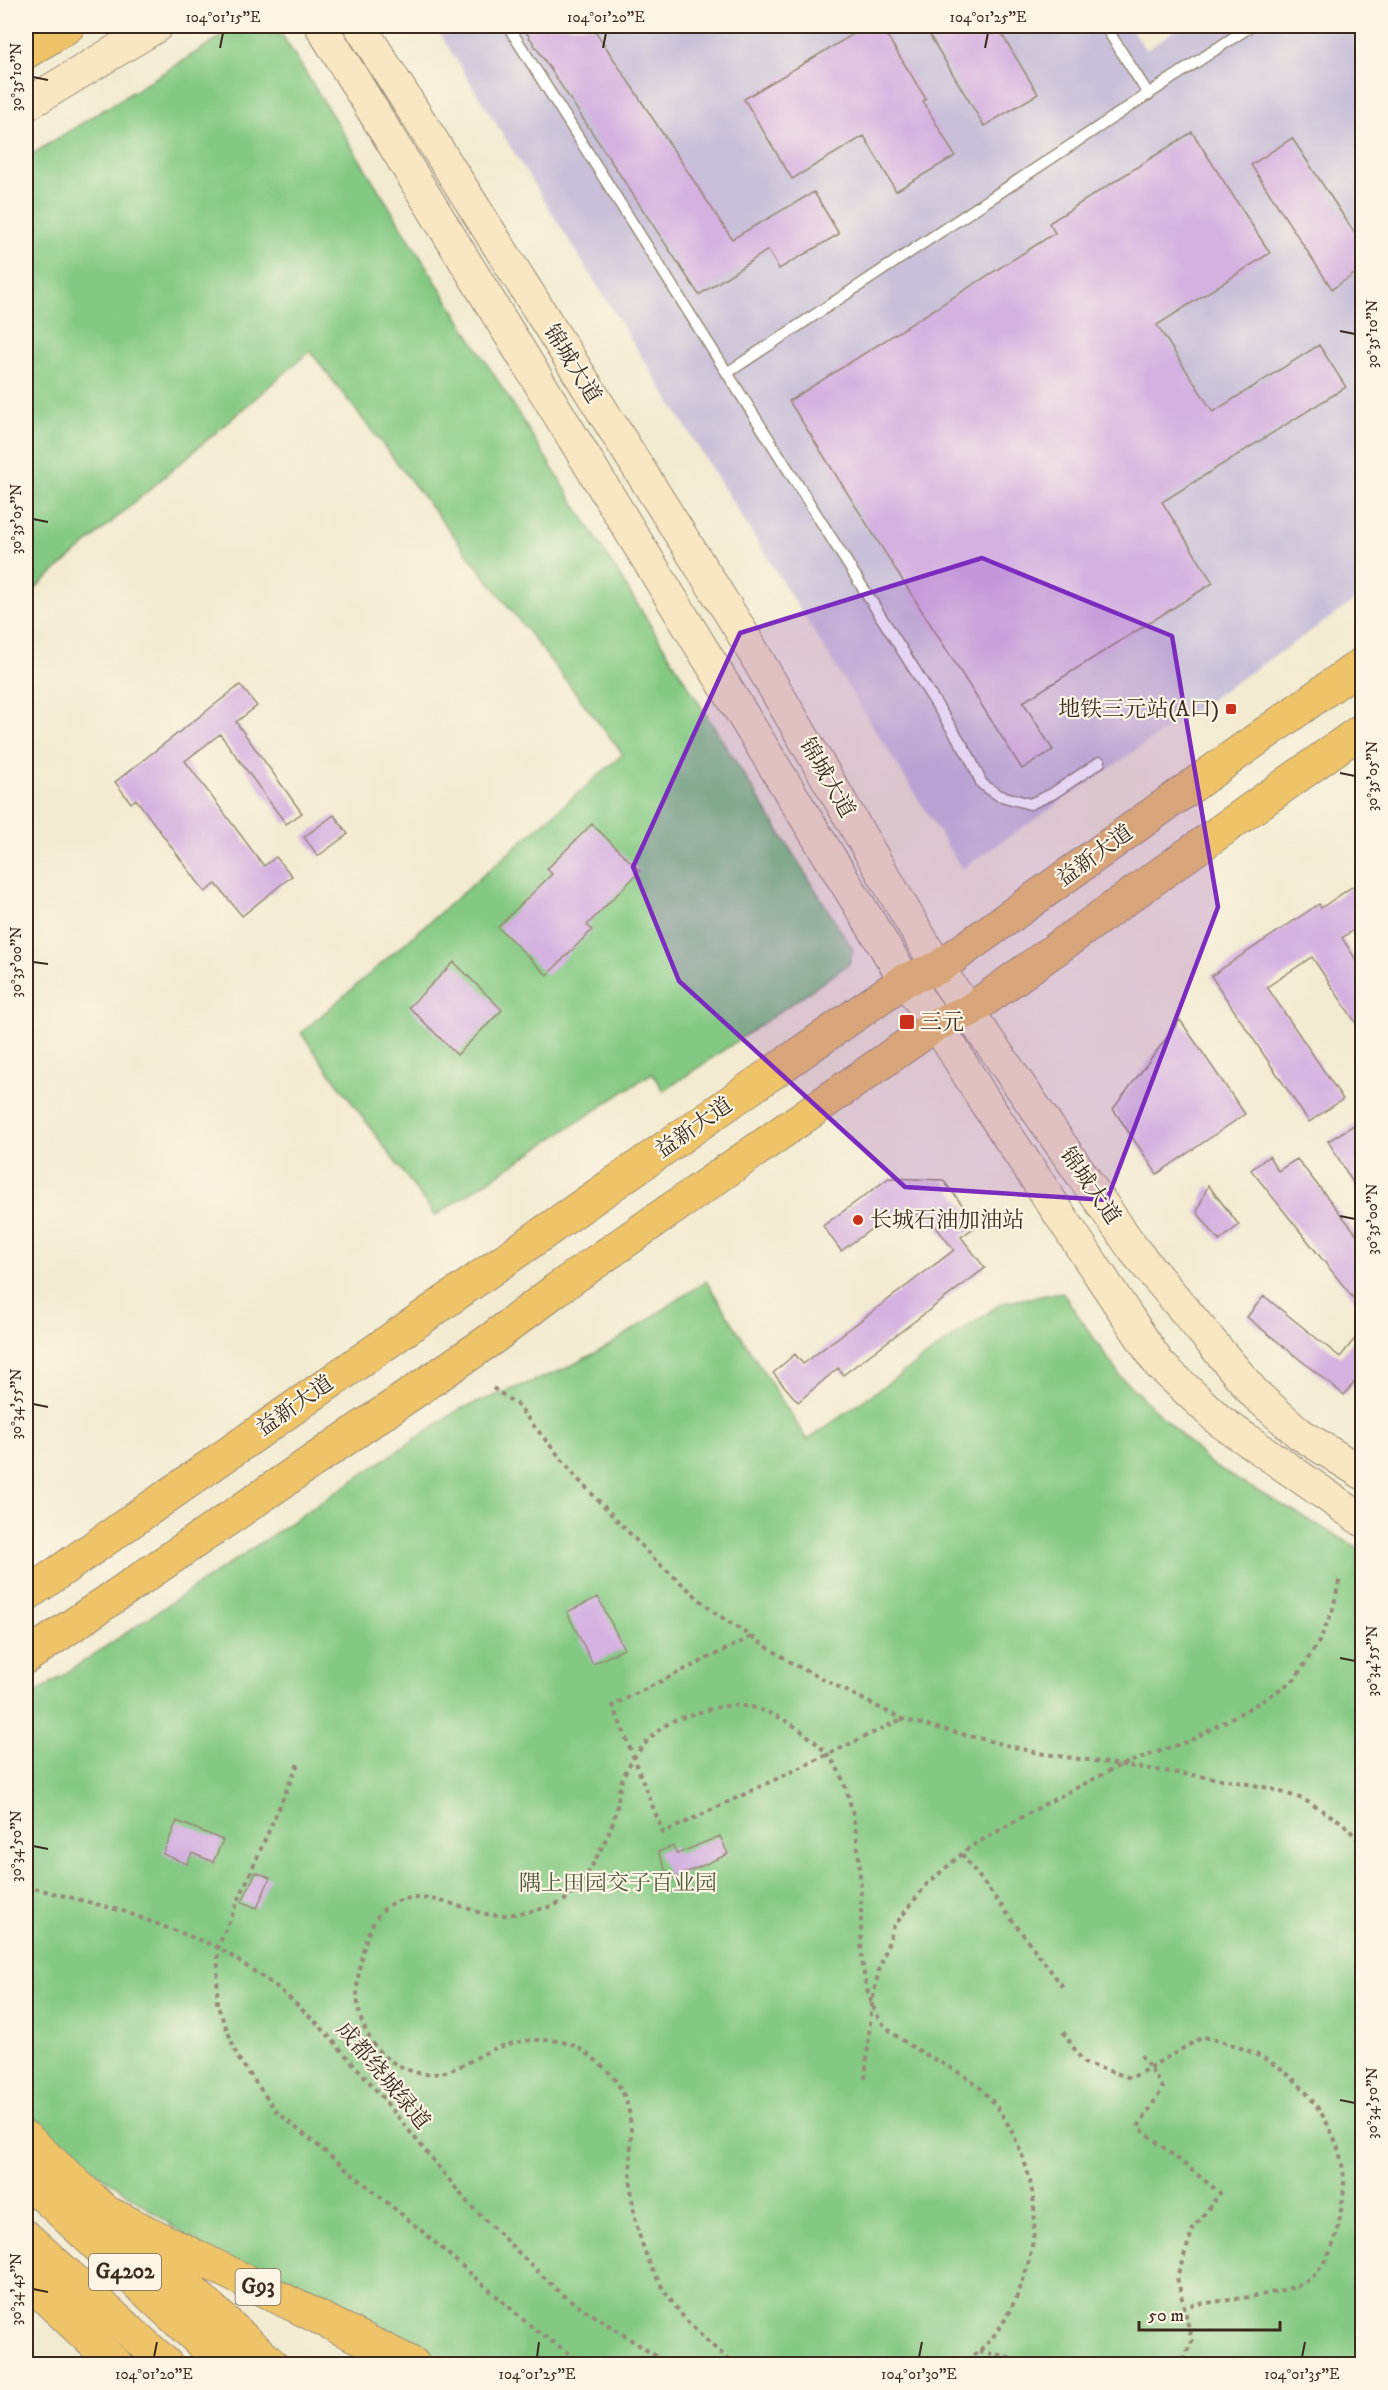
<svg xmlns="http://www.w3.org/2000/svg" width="1388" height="2390" font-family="'IM FELL DW Pica','Noto Serif SC',serif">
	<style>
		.industrial { fill: #c8c0d8 }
		.green { fill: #84c983; stroke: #607a50; stroke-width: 1.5 }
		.building { fill: #d4b1e0 }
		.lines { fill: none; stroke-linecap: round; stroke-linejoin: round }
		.lane-casing { stroke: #978a78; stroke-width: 13 }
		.secondary-casing { stroke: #978a78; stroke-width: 34 }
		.primary-casing { stroke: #978a78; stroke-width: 35 }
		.highway-casing { stroke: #978a78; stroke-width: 35 }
		.path { stroke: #978a78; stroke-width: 4; stroke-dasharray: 4.5 4.5; stroke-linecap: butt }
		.lane { stroke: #fff; stroke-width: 10 }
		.secondary { stroke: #f9e7c3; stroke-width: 32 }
		.primary { stroke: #efc469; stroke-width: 33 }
		.highway { stroke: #efc469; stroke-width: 33 }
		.marked { fill: #7b2cbf; fill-opacity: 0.2; stroke: #7b2cbf; stroke-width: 4.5; stroke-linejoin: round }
		.ticks { fill: none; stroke: #3b2a1e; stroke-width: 2 }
		.poi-dot { fill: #c8321e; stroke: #fcf5e5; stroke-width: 2 }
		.labels { text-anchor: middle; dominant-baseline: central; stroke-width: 4.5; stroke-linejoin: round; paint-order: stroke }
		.shield { fill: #fcf5e5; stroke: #75675a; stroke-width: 1.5 }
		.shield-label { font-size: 21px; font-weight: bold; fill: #3b2a1e }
		.street-label { font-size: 22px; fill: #3b2a1e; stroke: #fcf5e5 }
		.poi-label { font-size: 22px; fill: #3b2a1e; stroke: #fcf5e5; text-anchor: start }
		.park-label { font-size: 22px; fill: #515a3c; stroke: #fcf5e5 }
		.neatline { fill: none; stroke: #3b2a1e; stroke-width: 2 }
		.ticks-label { font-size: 15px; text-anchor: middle; fill: #3b2a1e }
	</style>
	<rect width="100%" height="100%" fill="#fcf5e5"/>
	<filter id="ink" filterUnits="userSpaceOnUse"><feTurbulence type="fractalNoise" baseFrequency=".0167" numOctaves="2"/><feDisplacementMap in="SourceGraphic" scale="12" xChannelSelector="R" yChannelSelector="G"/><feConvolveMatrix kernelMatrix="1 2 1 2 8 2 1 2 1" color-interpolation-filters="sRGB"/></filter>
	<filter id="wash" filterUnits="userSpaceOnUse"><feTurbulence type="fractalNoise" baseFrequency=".008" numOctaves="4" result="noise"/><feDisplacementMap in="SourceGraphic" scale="24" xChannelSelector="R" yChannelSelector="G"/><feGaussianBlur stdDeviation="1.35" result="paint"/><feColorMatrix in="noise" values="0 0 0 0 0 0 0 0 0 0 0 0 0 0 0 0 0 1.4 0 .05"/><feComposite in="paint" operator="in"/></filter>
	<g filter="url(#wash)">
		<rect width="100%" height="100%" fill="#f3ebd1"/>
		<!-- industrial -->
		<path class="industrial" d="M435,26H1129L1146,50L1181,26H1362V596L962,869Z"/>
		<!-- green -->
		<path class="green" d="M237,27L282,35L853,950L849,964L664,1091L652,1073L435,1216L301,1033L623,754L310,351L26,596V158Z
			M706,1281L807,1440L1002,1303L1062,1292L1120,1376L1213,1466L1362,1550V2364H431L219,2259L70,2153L26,2110V1700L460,1409L565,1369L610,1345Z"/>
		<g id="blocks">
			<!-- building -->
			<path class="building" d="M522,26H592L732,239L814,192L839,234L779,269L768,250L699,295Z
				M867,26H881L926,99L923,101L955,156L896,191L864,136L792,179L744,99Z
				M924,26H997L1038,94L984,126Z
				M1192,132L1270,253L1157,325L1213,412L1319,345L1346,387L1162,502L1213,583L1023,702L1053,750L1022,769L789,401L1055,233L1049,223Z
				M1292,138L1362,244V269L1332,289L1251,165Z
				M240,685L257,706L236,722L302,813L286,824L220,734L185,761L264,866L276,857L292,876L242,916L216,884L205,892L136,799L131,803L115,782Z
				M334,815L348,834L318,856L304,837Z
				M592,824L640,871L587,925L592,930L547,975L498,927L552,874L547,869Z
				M1362,880V924L1342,938L1362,969V1032L1312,957L1267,987L1343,1099L1309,1122L1211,976L1319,904L1321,908Z
				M454,962L502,1010L457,1055L409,1007Z
				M1180,1020L1245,1114L1157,1174L1113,1109Z
				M1362,1120V1198L1328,1141Z
				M1269,1156L1278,1171L1297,1159L1362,1241V1309L1251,1170Z
				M889,1178L943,1180L978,1225L961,1237L985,1268L843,1375L838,1368L798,1402L773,1373L795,1354L803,1364L954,1250L926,1214H892L841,1251L823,1226Z
				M1208,1185L1239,1225L1219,1241L1197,1212Z
				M1264,1296L1340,1357L1362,1330V1373L1344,1395L1247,1317Z
				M598,1597L624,1649L593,1664L567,1612Z
				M177,1821L223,1840L213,1862L192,1853L187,1864L163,1854Z
				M720,1836L728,1854L670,1880L658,1852L673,1846L677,1854Z
				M256,1872L270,1878L257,1908L242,1902Z"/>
		</g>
	</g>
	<g filter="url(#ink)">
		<use href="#blocks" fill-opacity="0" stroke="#978a78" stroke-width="1.5"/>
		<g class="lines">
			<defs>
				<path id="lane" d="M508,26L969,756L982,784L998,795L1030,804L1052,794L1100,762
					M1105,26L1149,95
					M727,373L1251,26"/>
				<path id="secondary" d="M321,26L905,980L937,1024L987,1105L1159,1364L1220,1421L1362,1520
					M360,26L738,626L938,968L1134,1250L1255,1394L1300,1434L1362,1473
					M26,105L157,26"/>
				<path id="primary" d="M26,1595L905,980L938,968L1362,664
					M26,1657L493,1338L557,1289L937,1024L969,1011L1362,730"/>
				<path id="highway" d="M26,52L68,26
					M26,2138L271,2364
					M26,2179L224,2364
					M102,2210L413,2364
					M26,2237L166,2364
					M26,2279L116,2364"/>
			</defs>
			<!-- lane casing -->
			<use href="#lane" class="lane-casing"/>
			<!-- secondary casing -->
			<use href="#secondary" class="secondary-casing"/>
			<!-- primary casing -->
			<use href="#primary" class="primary-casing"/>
			<!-- highway casing -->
			<use href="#highway" class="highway-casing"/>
			<!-- path -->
			<path class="path" d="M493,1388L516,1404L577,1478L654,1559L715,1613L795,1665L902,1719L1038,1753L1227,1780L1269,1788L1303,1799L1343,1823L1362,1844
				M751,1637L613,1705L663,1833L902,1719
				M298,1764L218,1947L217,2004L238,2058L277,2112L423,2232L534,2329L585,2364
				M962,1854L1063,1987
				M26,1886L123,1911L218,1947L277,1987L319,2025L367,2079L468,2203L561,2294L668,2364
				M1063,2032L1084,2063L1131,2078L1203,2037C1228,2042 1250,2050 1272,2063C1310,2085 1344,2139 1344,2184C1344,2194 1342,2205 1340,2216C1338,2237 1327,2267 1308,2280C1284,2296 1215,2301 1184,2306
				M1141,2055L1163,2088L1138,2127L1220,2193L1193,2229L1177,2277L1192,2341L1181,2364
				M865,2079L872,2002L879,1970L894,1926L927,1884L970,1847L1045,1804L1121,1765L1189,1741L1261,1702L1295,1679L1320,1640L1333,1609L1340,1577
				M979,2352L1005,2356L1023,2364
				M738,2364C726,2358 716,2349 706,2340C665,2303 638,2253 632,2198C625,2133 649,2097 585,2052C559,2033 514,2039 487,2052C469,2061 451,2074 430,2074C417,2075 403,2068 392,2062C378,2054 367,2036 362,2022C354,1998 357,1976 363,1951C376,1898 403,1890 453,1904C466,1907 480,1914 493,1915C510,1916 547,1910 563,1901C577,1892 587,1876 594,1862C602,1847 611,1831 615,1815C619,1802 618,1787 624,1775C633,1756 652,1732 671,1722C679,1718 690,1715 700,1712C725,1704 744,1702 769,1713C790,1721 812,1737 827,1754C857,1786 861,1868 861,1911C861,1946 860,1979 875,2011C890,2044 946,2061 973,2082C989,2094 1002,2113 1011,2130C1023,2155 1032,2179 1034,2208C1039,2252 1012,2328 975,2354C969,2358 963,2361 957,2364
				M1201,2364L1236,2362L1237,2364"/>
			<!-- lane -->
			<use href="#lane" class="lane"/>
			<!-- secondary -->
			<use href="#secondary" class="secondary"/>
			<!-- primary -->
			<use href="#primary" class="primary"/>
			<!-- highway -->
			<use href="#highway" class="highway"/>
		</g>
	</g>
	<!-- marked area -->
	<path class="marked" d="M982,558L1172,636L1218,907L1107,1200L905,1187L679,981L633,867L740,633Z"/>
	<!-- ticks -->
	<path class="ticks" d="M220,48L223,33M603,48L606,33M985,48L988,33M33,77L48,80M1340,331L1355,334M33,519L48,522M1340,773L1355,776M33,962L48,964M1340,1216L1355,1219M33,1404L48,1407M1340,1658L1355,1661M33,1846L48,1849M1340,2100L1355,2103M33,2289L48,2292M154,2357L157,2342M537,2357L539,2342M919,2357L922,2342M1302,2357L1305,2342"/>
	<!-- markers -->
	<g class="poi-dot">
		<rect x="1225" y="703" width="12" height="12" rx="3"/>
		<rect x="899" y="1014" width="16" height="16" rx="3"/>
		<circle cx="858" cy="1220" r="6"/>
	</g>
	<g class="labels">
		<!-- shield labels -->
		<g class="shield">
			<rect x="89" y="2254" width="72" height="36" rx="4.5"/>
			<rect x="235.5" y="2269" width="45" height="36" rx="4.5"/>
		</g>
		<g class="shield-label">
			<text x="125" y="2272">G4202</text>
			<text x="258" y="2287">G93</text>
		</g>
		<!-- street labels -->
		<g class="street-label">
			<text transform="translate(572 364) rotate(58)">锦城大道</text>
			<text transform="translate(827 778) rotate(60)">锦城大道</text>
			<text transform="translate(1095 856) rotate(-36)">益新大道</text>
			<text transform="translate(694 1128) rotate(-35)">益新大道</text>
			<text transform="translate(1090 1186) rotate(55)">锦城大道</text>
			<text transform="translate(295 1406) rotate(-35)">益新大道</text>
			<text transform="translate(383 2076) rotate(50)">成都绕城绿道</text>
		</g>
		<!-- poi labels -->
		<g class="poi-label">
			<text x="1219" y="709" text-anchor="end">地铁三元站(A口)</text>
			<text x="920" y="1022">三元</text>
			<text x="870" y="1220">长城石油加油站</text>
		</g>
		<!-- park labels -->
		<g class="park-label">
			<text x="618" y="1883">隅上田园交子百业园</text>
		</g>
	</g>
	<!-- margin -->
	<rect width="1388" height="2390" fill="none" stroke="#fcf5e5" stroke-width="66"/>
	<!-- scale -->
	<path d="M1139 2321v9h141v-9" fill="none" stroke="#3b2a1e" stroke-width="3"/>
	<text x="1148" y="2321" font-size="18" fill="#3b2a1e" stroke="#fcf5e5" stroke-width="4.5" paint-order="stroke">50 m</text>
	<rect x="33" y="33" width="1322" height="2324" class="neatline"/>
	<g class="ticks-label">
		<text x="223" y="22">104°01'15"E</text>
		<text x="606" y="22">104°01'20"E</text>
		<text x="988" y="22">104°01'25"E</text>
		<text transform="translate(16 77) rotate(-90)" y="5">30°35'10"N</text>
		<text transform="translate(1372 334) rotate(-90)" y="5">30°35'10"N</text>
		<text transform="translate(16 519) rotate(-90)" y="5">30°35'05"N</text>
		<text transform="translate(1372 776) rotate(-90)" y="5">30°35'05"N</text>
		<text transform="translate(16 962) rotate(-90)" y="5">30°35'00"N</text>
		<text transform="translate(1372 1219) rotate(-90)" y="5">30°35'00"N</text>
		<text transform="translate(16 1404) rotate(-90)" y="5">30°34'55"N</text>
		<text transform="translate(1372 1661) rotate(-90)" y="5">30°34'55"N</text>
		<text transform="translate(16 1846) rotate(-90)" y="5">30°34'50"N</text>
		<text transform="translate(1372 2103) rotate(-90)" y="5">30°34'50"N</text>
		<text transform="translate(16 2289) rotate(-90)" y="5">30°34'45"N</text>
		<text x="154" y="2379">104°01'20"E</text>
		<text x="537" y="2379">104°01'25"E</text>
		<text x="919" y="2379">104°01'30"E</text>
		<text x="1302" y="2379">104°01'35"E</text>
	</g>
</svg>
